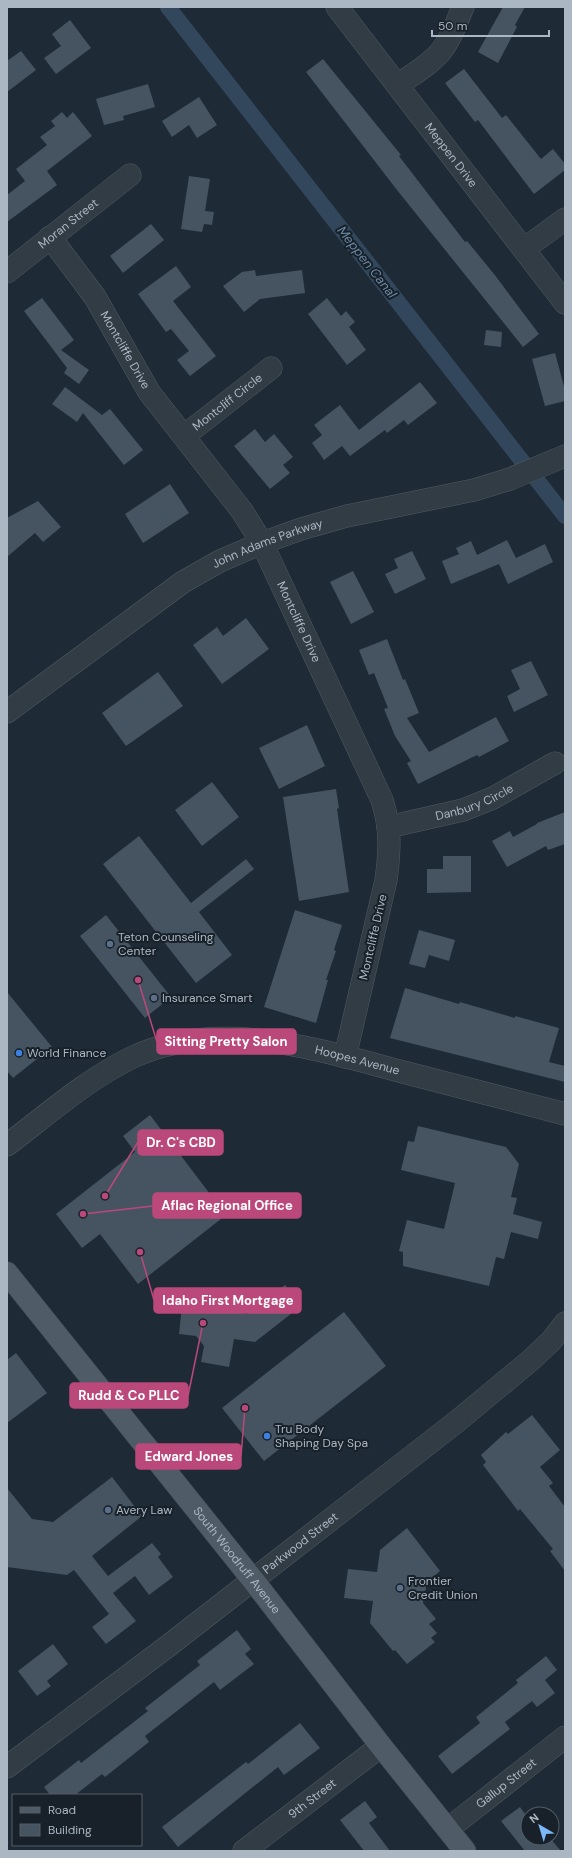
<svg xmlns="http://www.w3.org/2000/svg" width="572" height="1858" font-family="'DM Sans',sans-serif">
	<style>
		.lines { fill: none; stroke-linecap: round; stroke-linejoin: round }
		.canal { stroke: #32475c; stroke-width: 16 }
		.building { fill: #465461 }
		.minor-casing { stroke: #4f5a64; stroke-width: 23 }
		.major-casing { stroke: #3b454f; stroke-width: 23 }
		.minor { stroke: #323c45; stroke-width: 22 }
		.major { stroke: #4f5b66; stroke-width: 22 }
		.service-dot { fill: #5c6f8a; stroke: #182129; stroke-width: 1.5 }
		.shop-dot { fill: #3f7fe0; stroke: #182129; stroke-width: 1.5 }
		.labels { text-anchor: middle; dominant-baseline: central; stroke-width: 4; stroke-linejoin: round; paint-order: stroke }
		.street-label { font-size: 12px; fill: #abb7c3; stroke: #182129 }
		.poi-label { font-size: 12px; fill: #abb7c3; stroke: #182129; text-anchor: start }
		.water-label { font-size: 13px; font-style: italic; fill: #6c8aa7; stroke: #182129 }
		.leader { fill: none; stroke: #bb487a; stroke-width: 1.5 }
		.callout-dot { fill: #bb487a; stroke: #182129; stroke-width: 1.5 }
		.callout { fill: #bb487a; stroke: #bb487a; stroke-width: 1.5 }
		.callout-label { font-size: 13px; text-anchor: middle; font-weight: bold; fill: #fff }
	</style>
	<rect width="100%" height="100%" fill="#1e2a35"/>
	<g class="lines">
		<!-- canal -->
		<path class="canal" d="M168,7L565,516"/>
	</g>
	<!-- building -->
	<path class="building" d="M503,7H525L515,25L517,27L498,63L478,52Z
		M70,20L91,48L56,74L44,58L61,46L52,34Z
		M21,51L36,70L7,92V61Z
		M323,59L401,155L399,156L465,242L467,241L494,274L539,334L523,347L397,190L306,72Z
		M464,69L502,118L506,115L541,159L553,149L565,164V170L534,194L478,120L475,122L445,83Z
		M148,84L155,107L123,116L124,120L104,125L96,99Z
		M199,97L217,125L197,138L189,125L172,137L162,121Z
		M62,112L67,118L73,112L92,136L47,171L57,185L7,222V195L25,181L16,169L47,145L40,137L55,126L51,121Z
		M189,176L210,179L205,211L214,212L212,225L204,224L202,232L181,229Z
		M151,224L164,240L123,273L110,256Z
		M176,266L191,287L173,301L216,356L190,376L177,360L189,351L171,329L166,332L138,294Z
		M255,270L256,276L302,270L305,293L260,299L244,312L223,286L242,272Z
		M42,298L74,340L61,350L89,370L79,384L64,373L67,368L24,311Z
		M327,298L341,316L346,311L355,322L349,327L366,350L347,365L308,314Z
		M486,330L502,332L501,347L484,345Z
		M555,353L565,390V401L545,406L532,359Z
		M420,382L437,403L408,425L404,420L387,433L385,430L350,456L342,446L324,460L312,443L322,435L314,425L340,405L359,430Z
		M65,387L102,415L110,409L143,450L124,465L83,413L77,422L52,404Z
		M255,429L265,442L274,434L293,457L283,465L290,473L270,489L234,446Z
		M170,484L189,513L143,543L125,514Z
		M38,501L61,527L43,542L35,533L7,557V518Z
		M507,540L516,558L545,544L553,562L508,584L499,564L451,584L442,561L459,554L456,548L471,541L477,555Z
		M412,551L426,579L395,594L385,574L398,568L394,559Z
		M353,571L374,612L351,624L330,582Z
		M246,618L269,649L222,684L193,645L217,627L223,636Z
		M387,639L403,680L405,679L419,713L407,718L429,752L496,717L509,741L479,757L477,755L418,784L407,763L411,761L395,736L384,709L388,708L374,673L369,675L359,650Z
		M531,661L548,695L514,712L507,696L520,689L511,670Z
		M158,672L183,706L126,746L102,713Z
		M307,725L325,766L279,789L259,748Z
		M212,782L239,817L202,846L175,810Z
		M336,789L339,808L337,809L349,892L299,901L283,797Z
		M565,812V844L548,850L546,846L507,867L492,841L510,831L513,837L537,824V823Z
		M139,836L191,903L246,859L254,869L199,912L232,955L196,983L103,864Z
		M443,856H471V892L427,893V869H443Z
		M295,910L342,925L334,950L336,951L326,980H328L316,1023L264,1007Z
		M106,915L171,997L145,1018L80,936Z
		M419,930L455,940L449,961L429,955L425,968L409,964Z
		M405,988L459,1004L460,1002L515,1018V1016L559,1028L549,1062L565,1066V1082L390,1038Z
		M7,992L52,1047L13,1078L7,1071Z
		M150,1115L226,1215L138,1284L100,1234L82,1248L56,1214L135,1152L123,1136Z
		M418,1126L506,1147L519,1164L511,1197L517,1198L513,1214L542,1222L538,1239L511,1232L504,1259L496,1257L489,1286L403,1266V1252L399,1251L407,1220L444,1229L455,1183L401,1170L408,1141L414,1142Z
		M285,1285L301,1306L255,1342L234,1339L229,1367L201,1362L204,1346L196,1336L179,1334L182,1306L248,1314Z
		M344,1312L386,1366L264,1461L222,1408Z
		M16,1353L47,1393L7,1423V1360Z
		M532,1415L560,1450L540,1467L553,1483L549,1486L565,1507V1571L550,1551L553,1549L539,1532L520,1509L518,1511L499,1486L483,1465L486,1462L481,1455L506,1432L508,1434Z
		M112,1477L142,1516L92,1556L108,1576L152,1543L161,1554L158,1557L173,1577L149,1595L135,1576L113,1593L136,1621L106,1644L92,1627L109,1614L74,1570L67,1575L7,1567V1488L32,1519L53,1522Z
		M407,1528L440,1571L427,1582L423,1603L436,1619L429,1624L437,1633L431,1638L435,1642L407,1664L395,1650L393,1651L370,1623L373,1601L344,1598L348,1569L377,1572L380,1550Z
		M237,1630L251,1649L245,1654L254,1664L220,1690L214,1682L145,1736L149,1742L105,1777L102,1774L75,1795H50L44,1787L79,1760L81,1763L148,1711L145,1708L200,1665L197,1661Z
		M53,1644L68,1664L47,1681L51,1686L37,1696L18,1671Z
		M546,1656L557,1670L545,1680L555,1693L537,1707L532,1701L505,1722L510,1729L452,1774L438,1756L480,1723L476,1717L518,1683L516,1680Z
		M300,1723L320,1748L284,1775L278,1767L178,1847L162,1827L246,1762L248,1764Z
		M365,1801L377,1817L369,1823L390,1851H364L340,1820Z
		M520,1807L528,1818V1838H550L561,1851H525L501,1821Z"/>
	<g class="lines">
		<defs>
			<g id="minor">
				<path id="s1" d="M337,7L565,303"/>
				<path d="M398,85C413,74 431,64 442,50C452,37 457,21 463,7"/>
				<path id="s2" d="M50,237L95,297L149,392L242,511L262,543L382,800C391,828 390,851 386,880L345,1057"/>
				<path d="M524,249L565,219"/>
				<path id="s3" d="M7,272L130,175"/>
				<path id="s4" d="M184,436L271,368"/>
				<path id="s5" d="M7,712L183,582L220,561L262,543L301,529L347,516L474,490L510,479L565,456"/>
				<path id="s6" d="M388,827L463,810L493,798L555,763"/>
				<path id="s7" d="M7,1145C47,1115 87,1079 133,1057C221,1017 319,1050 407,1073C460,1087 512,1100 565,1114"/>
				<path id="s8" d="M7,1767L168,1646L455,1423L531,1360L551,1341L565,1323"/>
				<path id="s9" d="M448,1829L565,1737"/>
				<path id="s10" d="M244,1851L381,1746"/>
			</g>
			<g id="major">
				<path id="s11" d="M7,1273L253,1580L381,1746L465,1851"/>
			</g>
		</defs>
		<!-- minor casing -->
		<use href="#minor" class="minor-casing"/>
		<!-- major casing -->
		<use href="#major" class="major-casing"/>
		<!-- minor -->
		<use href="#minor" class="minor"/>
		<!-- major -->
		<use href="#major" class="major"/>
	</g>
	<!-- markers -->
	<g class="service-dot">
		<circle cx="110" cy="944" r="4"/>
		<circle cx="154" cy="998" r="4"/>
		<circle cx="108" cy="1510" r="4"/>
		<circle cx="400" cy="1588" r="4"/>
	</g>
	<g class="shop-dot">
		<circle cx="19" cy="1053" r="4"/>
		<circle cx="267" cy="1436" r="4"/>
	</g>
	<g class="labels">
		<!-- street labels -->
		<g class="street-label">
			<text stroke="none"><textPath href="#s1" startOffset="187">Meppen Drive</textPath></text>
			<text stroke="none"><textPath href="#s3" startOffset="78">Moran Street</textPath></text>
			<text stroke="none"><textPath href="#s2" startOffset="136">Montcliffe Drive</textPath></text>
			<text stroke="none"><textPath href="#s4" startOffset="55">Montcliff Circle</textPath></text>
			<text stroke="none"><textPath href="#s5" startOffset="312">John Adams Parkway</textPath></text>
			<text stroke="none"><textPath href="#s2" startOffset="460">Montcliffe Drive</textPath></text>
			<text stroke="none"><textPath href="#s6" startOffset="90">Danbury Circle</textPath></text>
			<text transform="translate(373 937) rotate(-77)">Montcliffe Drive</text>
			<text stroke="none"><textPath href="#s7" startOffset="383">Hoopes Avenue</textPath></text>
			<text stroke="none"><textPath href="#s8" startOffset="369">Parkwood Street</textPath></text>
			<text stroke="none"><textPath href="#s11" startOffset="368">South Woodruff Avenue</textPath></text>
			<text stroke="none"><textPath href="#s9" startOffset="74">Gallup Street</textPath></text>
			<text stroke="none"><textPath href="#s10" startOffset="86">9th Street</textPath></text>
		</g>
		<!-- poi labels -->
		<g class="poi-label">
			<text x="118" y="937">Teton Counseling<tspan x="118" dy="14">Center</tspan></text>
			<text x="162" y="998">Insurance Smart</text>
			<text x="27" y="1053">World Finance</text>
			<text x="275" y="1429">Tru Body<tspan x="275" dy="14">Shaping Day Spa</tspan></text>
			<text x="116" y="1510">Avery Law</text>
			<text x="408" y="1581">Frontier<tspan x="408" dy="14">Credit Union</tspan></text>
		</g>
		<!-- water labels -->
		<g class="water-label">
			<text transform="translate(367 262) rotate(52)">Meppen Canal</text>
		</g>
	</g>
	<!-- callouts -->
	<path class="leader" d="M138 980L157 1042M105 1196L138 1142M83 1214L153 1206M140 1252L154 1300M203 1323L188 1396M245 1408L241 1456"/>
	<g class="callout-dot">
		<circle cx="138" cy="980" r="4"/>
		<circle cx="105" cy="1196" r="4"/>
		<circle cx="83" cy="1214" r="4"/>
		<circle cx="140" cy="1252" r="4"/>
		<circle cx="203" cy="1323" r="4"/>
		<circle cx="245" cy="1408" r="4"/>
	</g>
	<g class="callout">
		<rect x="157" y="1029" width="139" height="25" rx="4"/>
		<rect x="138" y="1130" width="85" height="25" rx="4"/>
		<rect x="153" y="1193" width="148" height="25" rx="4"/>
		<rect x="154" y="1288" width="147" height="25" rx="4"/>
		<rect x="70" y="1383" width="118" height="25" rx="4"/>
		<rect x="136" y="1444" width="105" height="25" rx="4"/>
	</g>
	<g class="callout-label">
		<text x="226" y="1046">Sitting Pretty Salon</text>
		<text x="181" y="1147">Dr. C's CBD</text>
		<text x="227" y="1210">Aflac Regional Office</text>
		<text x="228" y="1305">Idaho First Mortgage</text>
		<text x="129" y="1400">Rudd &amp; Co PLLC</text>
		<text x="189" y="1461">Edward Jones</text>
	</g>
	<!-- border -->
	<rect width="572" height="1858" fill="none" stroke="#abb7c3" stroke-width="16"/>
	<!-- legend -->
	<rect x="12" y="1794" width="130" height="52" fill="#182129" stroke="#535d67"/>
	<rect x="20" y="1807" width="20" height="6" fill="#4f5b66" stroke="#535d67"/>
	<text x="48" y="1814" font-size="12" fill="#abb7c3">Road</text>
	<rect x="20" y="1824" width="20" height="12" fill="#465461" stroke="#535d67"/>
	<text x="48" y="1834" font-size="12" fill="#abb7c3">Building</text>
	<!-- north arrow -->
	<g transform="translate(540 1826) rotate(322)"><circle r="19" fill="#182129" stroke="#535d67"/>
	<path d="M0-3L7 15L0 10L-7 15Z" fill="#7cb7f7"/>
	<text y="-6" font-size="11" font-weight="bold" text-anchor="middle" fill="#abb7c3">N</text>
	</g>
	<!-- scale -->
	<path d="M432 30v6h117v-6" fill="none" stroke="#abb7c3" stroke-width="2"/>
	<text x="438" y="30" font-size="12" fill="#abb7c3" stroke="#182129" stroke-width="3" paint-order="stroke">50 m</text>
</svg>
